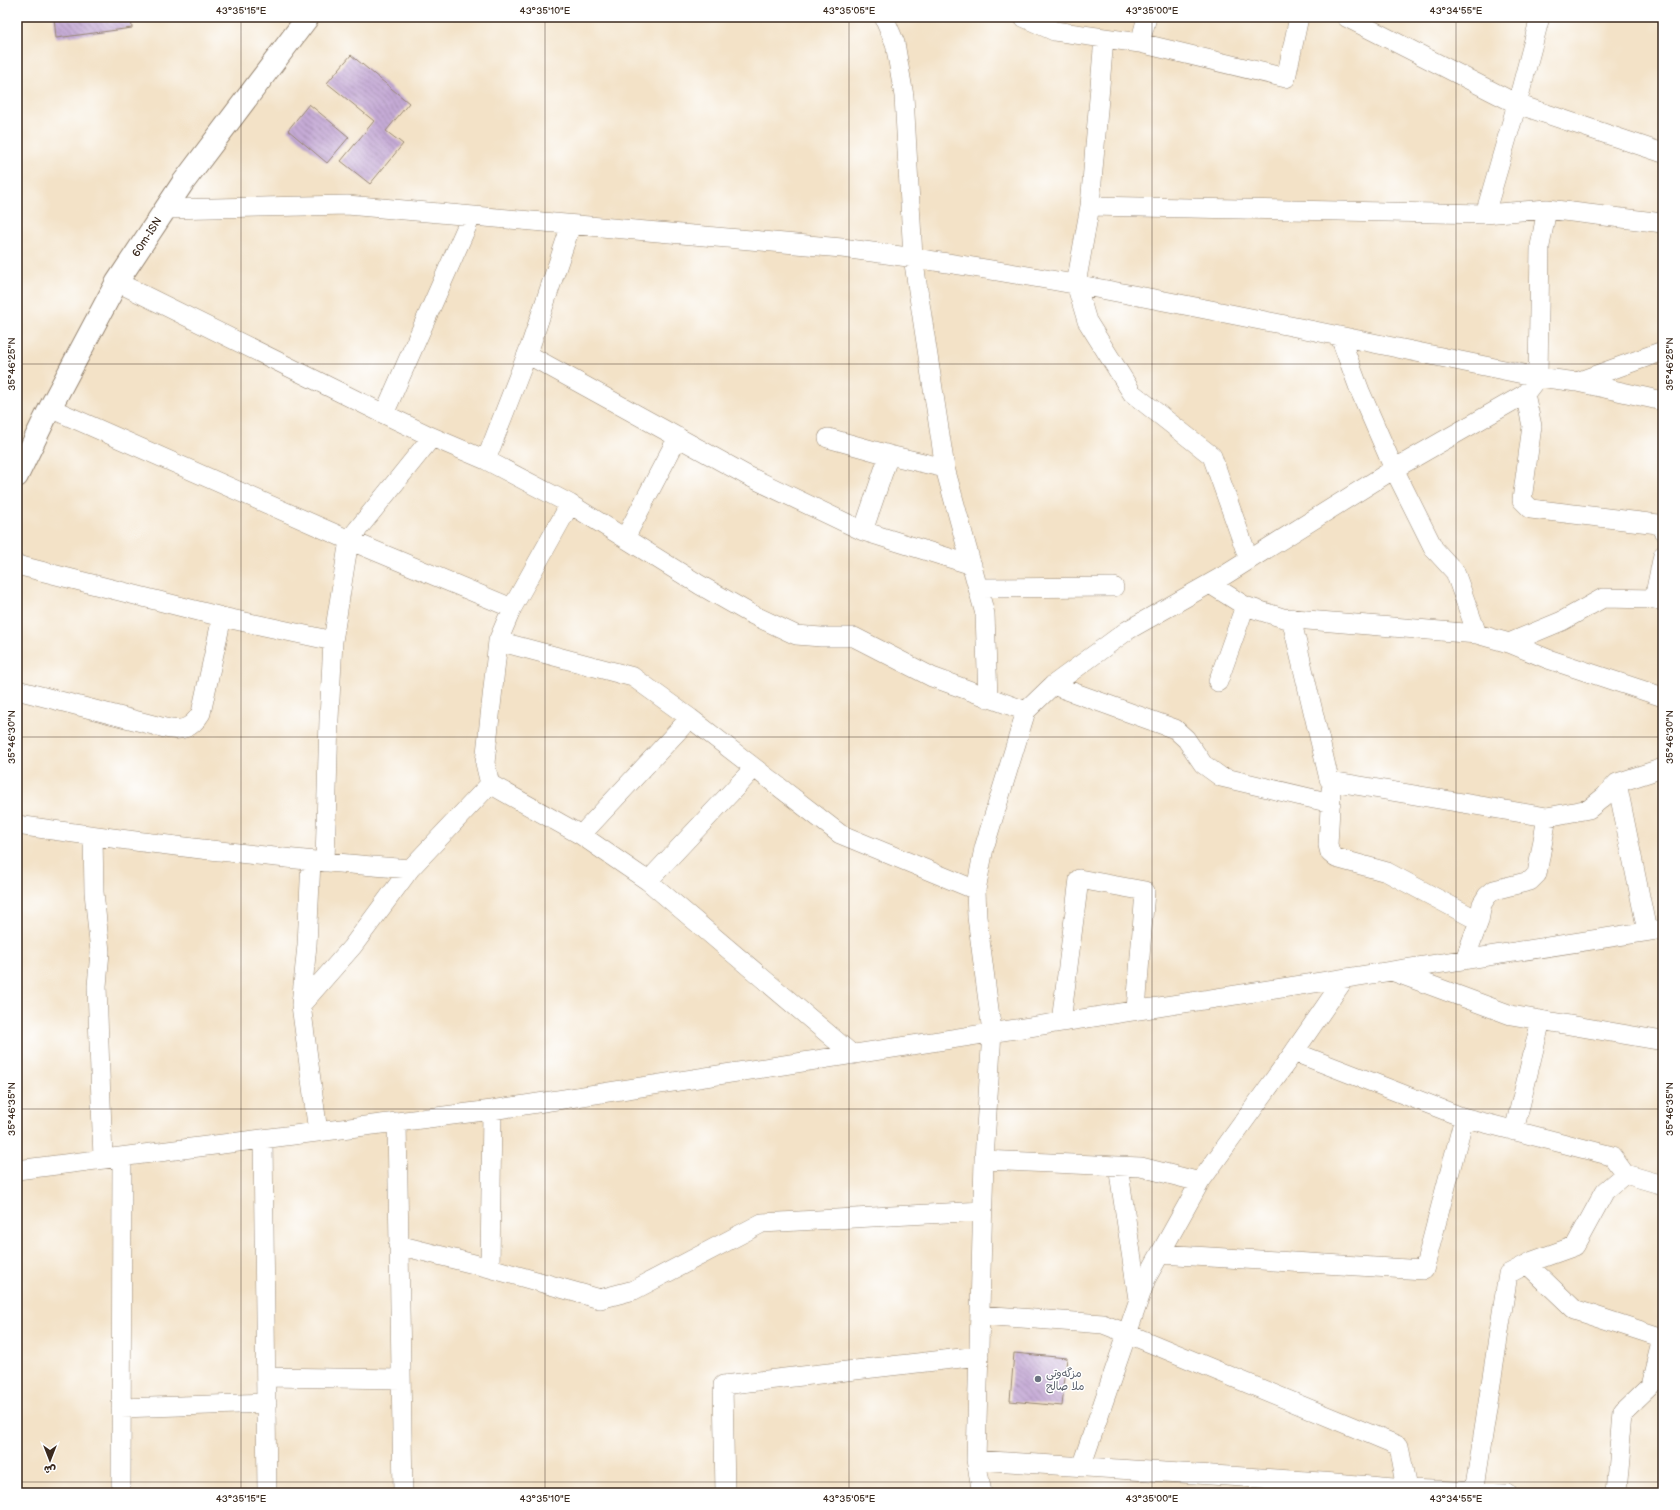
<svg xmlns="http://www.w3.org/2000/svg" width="1680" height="1510" font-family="'Balsamiq Sans','Playpen Sans Arabic',sans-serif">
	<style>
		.building { fill: url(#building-back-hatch) }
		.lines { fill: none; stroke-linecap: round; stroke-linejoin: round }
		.minor-casing { stroke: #978672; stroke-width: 20 }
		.primary-casing { stroke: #978672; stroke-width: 24 }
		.minor { stroke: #fff; stroke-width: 19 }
		.primary { stroke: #fff; stroke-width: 22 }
		.ticks { fill: none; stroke: #3b2a1e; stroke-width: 1; stroke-opacity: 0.45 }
		.worship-dot { fill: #6b7280; stroke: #fff; stroke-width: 1.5 }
		.labels { text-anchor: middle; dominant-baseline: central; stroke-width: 3; stroke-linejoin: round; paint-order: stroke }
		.street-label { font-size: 11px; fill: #3b2a1e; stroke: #fff }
		.worship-label { font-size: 11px; fill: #5b616d; stroke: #fff; text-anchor: start }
		.neatline { fill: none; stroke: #3b2a1e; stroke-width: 1.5 }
		.ticks-label { font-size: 10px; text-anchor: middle; fill: #3b2a1e }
	</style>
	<defs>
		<pattern id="building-back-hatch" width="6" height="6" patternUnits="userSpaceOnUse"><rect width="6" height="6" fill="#c5aad5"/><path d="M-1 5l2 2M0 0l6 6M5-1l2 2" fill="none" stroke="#a18bac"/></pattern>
	</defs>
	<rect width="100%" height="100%" fill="#fff"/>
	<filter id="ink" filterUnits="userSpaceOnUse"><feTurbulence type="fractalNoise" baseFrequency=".025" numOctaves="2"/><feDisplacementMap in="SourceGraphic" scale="8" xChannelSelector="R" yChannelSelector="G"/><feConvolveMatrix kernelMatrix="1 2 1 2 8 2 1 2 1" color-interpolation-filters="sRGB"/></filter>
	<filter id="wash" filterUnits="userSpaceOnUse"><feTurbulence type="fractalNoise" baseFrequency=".012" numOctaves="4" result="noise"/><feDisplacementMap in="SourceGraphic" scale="16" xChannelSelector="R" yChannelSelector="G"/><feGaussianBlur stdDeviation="0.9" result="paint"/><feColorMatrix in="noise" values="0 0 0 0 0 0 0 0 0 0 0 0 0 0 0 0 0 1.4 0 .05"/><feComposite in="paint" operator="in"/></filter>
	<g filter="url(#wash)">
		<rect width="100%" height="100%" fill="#f3e2c7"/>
		<g id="blocks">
			<!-- building -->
			<path class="building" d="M54,17H131L132,28L56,38Z
				M351,55L409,103L386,131L403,144L370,184L341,161L374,121L327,83Z
				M309,104L349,137L327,163L288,130Z
				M1014,1353L1067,1358L1062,1406L1010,1401Z"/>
		</g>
	</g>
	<g filter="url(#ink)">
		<use href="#blocks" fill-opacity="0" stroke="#978672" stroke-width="1"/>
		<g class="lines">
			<defs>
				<path id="minor" d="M884,17L895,43L904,96L913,257L945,468L985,614L988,698
					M1023,17L1054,31L1140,43L1286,78L1299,17
					M1346,17L1517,104L1663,153
					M1104,38L1090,206L1076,284L1087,321L1132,393L1212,456L1249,560
					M1140,43L1147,17
					M1090,206L1485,214L1547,209
					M165,209L347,205L842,248C1076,278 1307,330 1538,377L1577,382L1663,351
					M1485,214L1517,104L1540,17
					M117,282L384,414L432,437L486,460L570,504L700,585L751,614L796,635L821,637H854L932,677L1026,711
					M1340,337L1360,391L1394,469L1434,549L1455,572L1477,634
					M527,354L748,476L863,531L972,565
					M1577,382L1663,401
					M1525,394L1532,426L1522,500L1531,509L1658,524L1663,531
					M50,408L349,540L512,608
					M384,414L471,217
					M828,438L889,455L945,468
					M486,460L531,344L571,225
					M570,504L512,608L498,641L485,763L490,784L581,835L648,881L853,1055
					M863,531L889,455
					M625,538L678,437
					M1663,555L1654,599L1663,601
					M17,565L222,617L333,641
					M1210,584L1245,606L1283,618L1477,634L1509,643L1548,659L1663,697
					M979,588L1114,587
					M1291,618L1329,779L1331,781L1547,817
					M498,641L633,677L690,718L840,834L976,890
					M1509,643L1562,621L1603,598L1654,599
					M1218,682L1245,606
					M1053,685L1175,729L1186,739L1203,764L1221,777L1331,803
					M17,690L165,728C182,732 192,728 201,713L222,617
					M1617,783L1647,931
					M1331,790L1328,845L1330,853L1336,858L1387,872L1479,921
					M17,825C148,844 279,859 410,869
					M581,835L690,718
					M93,836L94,892L100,952L97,986L103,1159
					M311,861L307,945L301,1005L318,1132
					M325,862L329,719L333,641L349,540L432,437
					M648,881L754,768
					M1465,959L1479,921L1482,904L1487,896L1494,890L1530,881L1537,874L1547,817L1589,809L1605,796L1617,783L1663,768
					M1392,971L1511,1015L1663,1041
					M301,1005L352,947L410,869L490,784
					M1061,1022L1079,879L1145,891L1136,1010
					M1294,1052L1462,1117L1612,1156L1625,1174L1663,1185
					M492,1110L490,1268L600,1299L634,1290L762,1223L983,1211
					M397,1122L403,1493
					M1514,1131L1541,1020
					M263,1139L267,1493
					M984,1160L1141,1167L1200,1182
					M1118,1166L1138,1299
					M17,1170L492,1110L1663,929
					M398,1245L490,1268
					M1160,1254L1424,1270L1464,1118
					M1527,1264L1574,1309L1663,1338
					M980,1315L1103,1324L1126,1333L1399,1446L1407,1489
					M266,1377L401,1379
					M121,1408L267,1403
					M976,1460L1322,1482L1407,1489L1506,1493
					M1081,1467L1146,1279L1200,1182L1294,1052L1345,978
					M121,1493L122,1157
					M725,1493L723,1385L979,1356
					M982,1493L976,1460L984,1160L992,1032L977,917L976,890L984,848L1026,711L1053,685L1128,630L1225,575L1394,469L1525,394L1538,377L1540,246L1547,209L1663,223
					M1474,1493L1508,1274L1533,1261L1575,1246L1605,1191L1625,1174
					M1615,1493L1622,1413L1650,1386L1662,1338"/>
				<path id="primary" d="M17,476L50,408L117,282L182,184L308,17"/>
			</defs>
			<!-- minor casing -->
			<use href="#minor" class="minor-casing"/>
			<!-- primary casing -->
			<use href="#primary" class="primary-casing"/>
			<!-- minor -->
			<use href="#minor" class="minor"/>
			<!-- primary -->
			<use href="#primary" class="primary"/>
		</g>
	</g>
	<!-- ticks -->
	<path class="ticks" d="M241,17V1493M545,17V1493M849,17V1493M1152,17V1493M1456,17V1493M17,364H1663M17,737H1663M17,1109H1663M17,1482H1663"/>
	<!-- markers -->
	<circle class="worship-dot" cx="1038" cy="1379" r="4"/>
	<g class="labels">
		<!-- street labels -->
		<g class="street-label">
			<text transform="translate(147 237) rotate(-57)">60m-ISN</text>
		</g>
		<!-- worship labels -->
		<g class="worship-label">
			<text x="1046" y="1373">مزگه‌وتی<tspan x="1046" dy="13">ملا صالح</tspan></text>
		</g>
	</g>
	<!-- margin -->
	<rect width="1680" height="1510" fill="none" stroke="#fff" stroke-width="44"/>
	<!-- north arrow -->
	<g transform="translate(50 1460) rotate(180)" stroke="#ffffff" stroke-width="3" paint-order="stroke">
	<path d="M0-3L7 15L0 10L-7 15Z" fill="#3b2a1e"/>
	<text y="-6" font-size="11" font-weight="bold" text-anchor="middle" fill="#3b2a1e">ش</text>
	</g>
	<rect x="22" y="22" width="1636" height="1466" class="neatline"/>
	<g class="ticks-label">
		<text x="241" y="14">43°35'15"E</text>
		<text x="545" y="14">43°35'10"E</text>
		<text x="849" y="14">43°35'05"E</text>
		<text x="1152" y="14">43°35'00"E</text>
		<text x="1456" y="14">43°34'55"E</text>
		<text transform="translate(1669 364) rotate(-90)" y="4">35°46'25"N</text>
		<text transform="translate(11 364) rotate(-90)" y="4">35°46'25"N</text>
		<text transform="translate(1669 737) rotate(-90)" y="4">35°46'30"N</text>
		<text transform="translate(11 737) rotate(-90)" y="4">35°46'30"N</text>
		<text transform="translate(1669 1109) rotate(-90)" y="4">35°46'35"N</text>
		<text transform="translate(11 1109) rotate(-90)" y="4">35°46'35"N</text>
		<text x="241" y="1502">43°35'15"E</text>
		<text x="545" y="1502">43°35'10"E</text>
		<text x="849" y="1502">43°35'05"E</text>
		<text x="1152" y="1502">43°35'00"E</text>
		<text x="1456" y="1502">43°34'55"E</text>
	</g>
</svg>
